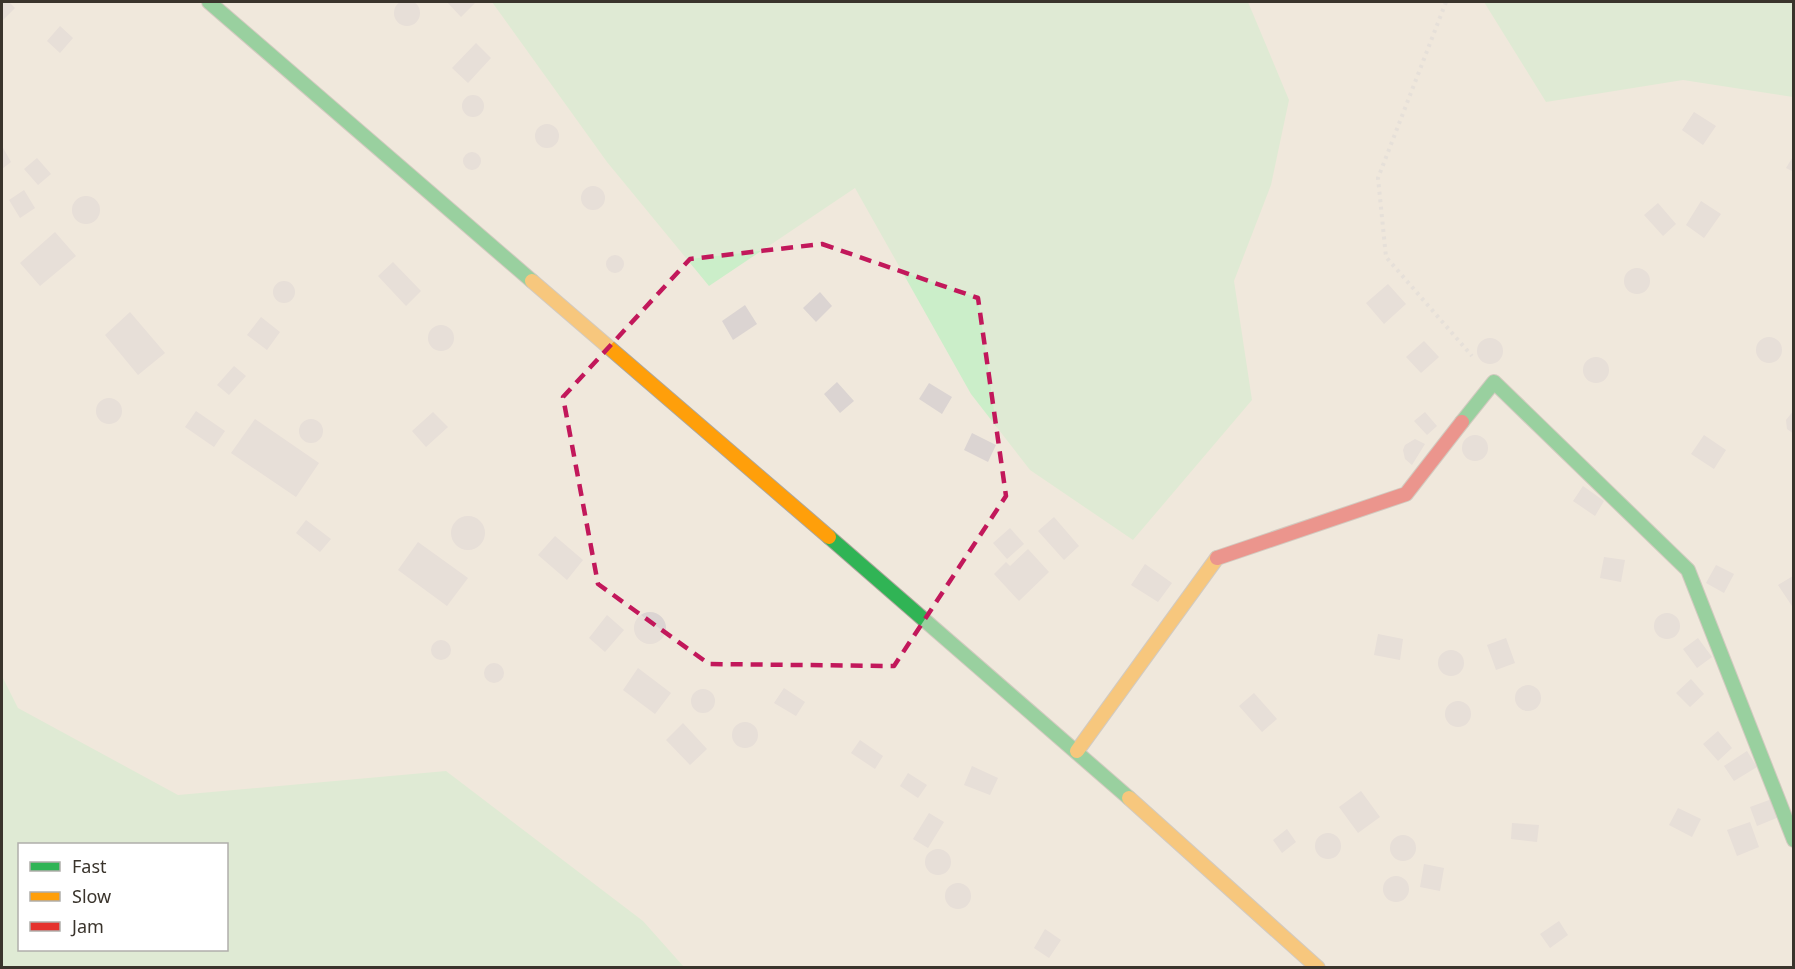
<svg xmlns="http://www.w3.org/2000/svg" width="1795" height="969" font-family="'Noto Sans',sans-serif">
	<style>
		.green { fill: #cbeec9; fill-rule: evenodd }
		.building { fill: #dbd4d2 }
		.lines { fill: none; stroke-linecap: round; stroke-linejoin: round }
		.fast-casing { stroke: #ada79d; stroke-width: 16 }
		.slow-casing { stroke: #ada79d; stroke-width: 16 }
		.jam-casing { stroke: #ada79d; stroke-width: 16 }
		.path { stroke: #d9d7d4; stroke-width: 4; stroke-dasharray: 3 4.5; stroke-linecap: butt }
		.fast { stroke: #30b455; stroke-width: 14 }
		.slow { stroke: #ff9f0a; stroke-width: 14 }
		.jam { stroke: #e5322d; stroke-width: 14 }
		.marked { fill: none; stroke: #c2185b; stroke-width: 4.5; stroke-dasharray: 12 8; stroke-linejoin: round }
	</style>
	<rect width="100%" height="100%" fill="#f0e8dc"/>
	<!-- green -->
	<path class="green" d="M492,2H1248L1289,100L1271,185L1234,281L1252,400L1133,540L1030,470L971,394L855,188L709,286L607,162Z
		M1484,2H1793V97L1683,80L1546,102Z
		M2,676L18,708L178,795L446,771L643,921L684,967H2ZM20,844H226V950H20Z"/>
	<!-- building -->
	<path class="building" d="M394 13a13 13 0 1 1 26 0a13 13 0 1 1-26 0Z
		M2,2H9L15,8L2,21Z
		M447,2H474L475,3L461,17Z
		M60,26L73,38L60,53L47,41Z
		M476,43L491,58L468,83L452,68Z
		M462 106a11 11 0 1 1 22 0a11 11 0 1 1-22 0Z
		M1694,112L1716,126L1703,145L1682,130Z
		M535 136a12 12 0 1 1 24 0a12 12 0 1 1-24 0Z
		M2,146L11,162L2,169Z
		M463 161a9 9 0 1 1 18 0a9 9 0 1 1-18 0Z
		M1794,155V172L1786,168Z
		M37,158L51,174L38,185L24,169Z
		M581 198a12 12 0 1 1 24 0a12 12 0 1 1-24 0Z
		M24,190L35,208L20,218L9,200Z
		M72 210a14 14 0 1 1 28 0a14 14 0 1 1-28 0Z
		M1701,201L1721,214L1704,238L1686,225Z
		M1658,203L1676,224L1663,236L1644,215Z
		M55,232L76,256L40,286L20,263Z
		M606 264a9 9 0 1 1 18 0a9 9 0 1 1-18 0Z
		M393,262L421,291L406,306L378,276Z
		M1624 281a13 13 0 1 1 26 0a13 13 0 1 1-26 0Z
		M273 292a11 11 0 1 1 22 0a11 11 0 1 1-22 0Z
		M1388,284L1406,304L1384,324L1366,303Z
		M820,292L832,306L816,322L803,308Z
		M745,305L757,324L733,340L722,321Z
		M130,312L165,353L138,375L105,335Z
		M261,317L280,332L267,350L247,335Z
		M428 338a13 13 0 1 1 26 0a13 13 0 1 1-26 0Z
		M1756 350a13 13 0 1 1 26 0a13 13 0 1 1-26 0Z
		M1477 351a13 13 0 1 1 26 0a13 13 0 1 1-26 0Z
		M1424,341L1439,357L1421,373L1406,357Z
		M1583 370a13 13 0 1 1 26 0a13 13 0 1 1-26 0Z
		M234,366L246,376L229,395L217,385Z
		M837,382L854,401L840,413L824,394Z
		M929,383L952,397L942,414L919,399Z
		M96 411a13 13 0 1 1 26 0a13 13 0 1 1-26 0Z
		M1794,410V434L1787,429L1786,420Z
		M196,411L225,431L214,447L185,427Z
		M433,412L448,427L426,447L412,431Z
		M1425,412L1437,426L1427,435L1414,421Z
		M299 431a12 12 0 1 1 24 0a12 12 0 1 1-24 0Z
		M255,419L319,463L296,497L231,453Z
		M972,433L996,445L988,462L964,450Z
		M1704,435L1726,450L1714,469L1691,454Z
		M1462 448a13 13 0 1 1 26 0a13 13 0 1 1-26 0Z
		M1415,439L1425,444L1412,465L1405,459L1403,450L1405,445Z
		M1583,486L1604,501L1595,516L1573,501Z
		M451 533a17 17 0 1 1 34 0a17 17 0 1 1-34 0Z
		M1054,517L1079,546L1064,560L1038,531Z
		M306,520L331,539L320,552L296,533Z
		M1010,528L1024,544L1007,559L993,543Z
		M555,536L583,560L567,580L538,555Z
		M418,542L468,578L447,606L398,570Z
		M1028,549L1049,572L1019,601L994,574L1006,562L1010,566Z
		M1604,557L1625,560L1621,582L1600,578Z
		M1145,564L1172,583L1158,602L1131,585Z
		M1716,565L1734,574L1724,593L1706,583Z
		M1793,576L1794,577V609L1778,585Z
		M634 628a16 16 0 1 1 32 0a16 16 0 1 1-32 0Z
		M1654 626a13 13 0 1 1 26 0a13 13 0 1 1-26 0Z
		M607,615L624,630L605,652L589,638Z
		M1378,634L1403,639L1400,660L1374,655Z
		M1506,638L1515,663L1496,670L1487,645Z
		M1698,638L1712,657L1697,668L1683,649Z
		M431 650a10 10 0 1 1 20 0a10 10 0 1 1-20 0Z
		M1438 663a13 13 0 1 1 26 0a13 13 0 1 1-26 0Z
		M484 673a10 10 0 1 1 20 0a10 10 0 1 1-20 0Z
		M638,668L671,693L655,714L623,690Z
		M1691,679L1704,694L1690,707L1676,693Z
		M1515 698a13 13 0 1 1 26 0a13 13 0 1 1-26 0Z
		M784,688L805,702L796,716L774,703Z
		M691 701a12 12 0 1 1 24 0a12 12 0 1 1-24 0Z
		M1254,693L1277,719L1262,732L1239,706Z
		M1445 714a13 13 0 1 1 26 0a13 13 0 1 1-26 0Z
		M732 735a13 13 0 1 1 26 0a13 13 0 1 1-26 0Z
		M683,723L707,749L690,765L666,740Z
		M1718,731L1732,748L1718,761L1703,744Z
		M860,740L883,756L875,769L851,753Z
		M1747,751L1757,767L1734,781L1724,766Z
		M972,766L998,778L990,795L964,785Z
		M908,773L927,785L918,798L900,786Z
		M1361,791L1380,817L1358,833L1339,807Z
		M1772,799L1779,817L1757,826L1750,807Z
		M1678,808L1701,819L1692,837L1669,825Z
		M929,813L944,822L928,848L913,839Z
		M1750,822L1759,847L1737,856L1727,830Z
		M1512,823L1539,825L1537,842L1511,839Z
		M1287,829L1296,842L1282,853L1273,840Z
		M1315 846a13 13 0 1 1 26 0a13 13 0 1 1-26 0Z
		M1390 848a13 13 0 1 1 26 0a13 13 0 1 1-26 0Z
		M925 862a13 13 0 1 1 26 0a13 13 0 1 1-26 0Z
		M1424,864L1444,868L1440,891L1420,887Z
		M1383 889a13 13 0 1 1 26 0a13 13 0 1 1-26 0Z
		M945 896a13 13 0 1 1 26 0a13 13 0 1 1-26 0Z
		M1559,921L1568,935L1550,948L1540,934Z
		M1045,929L1061,940L1049,958L1034,948Z"/>
	<g class="lines">
		<defs>
			<path id="fast" d="M209,2L532,281
				M1462,422L1494,382L1688,570L1794,840
				M829,537L1129,798"/>
			<path id="slow" d="M532,281L829,537
				M1077,751L1217,558
				M1129,798L1318,968"/>
			<path id="jam" d="M1217,558L1406,494L1462,422"/>
		</defs>
		<!-- fast casing -->
		<use href="#fast" class="fast-casing"/>
		<!-- slow casing -->
		<use href="#slow" class="slow-casing"/>
		<!-- jam casing -->
		<use href="#jam" class="jam-casing"/>
		<!-- path -->
		<path class="path" d="M1446,2L1378,178L1386,257L1472,356"/>
		<!-- fast -->
		<use href="#fast" class="fast"/>
		<!-- slow -->
		<use href="#slow" class="slow"/>
		<!-- jam -->
		<use href="#jam" class="jam"/>
	</g>
	<!-- marked area -->
	<path d="M0 0H1795V969H0ZM822,244L978,298L1006,496L894,666L709,664L598,584L563,397L690,259Z" fill="#f0e8dc" fill-opacity=".55" fill-rule="evenodd"/>
	<path class="marked" d="M822,244L978,298L1006,496L894,666L709,664L598,584L563,397L690,259Z"/>
	<!-- border -->
	<rect width="1795" height="969" fill="none" stroke="#3a342c" stroke-width="6"/>
	<!-- legend -->
	<rect x="18" y="843" width="210" height="108" fill="#ffffff" stroke="#b0aeab" stroke-width="1.5"/>
	<rect x="30" y="862" width="30" height="9" fill="#30b455" stroke="#b0aeab" stroke-width="1.5"/>
	<text x="72" y="873" font-size="18" fill="#3a342c">Fast</text>
	<rect x="30" y="892" width="30" height="9" fill="#ff9f0a" stroke="#b0aeab" stroke-width="1.5"/>
	<text x="72" y="903" font-size="18" fill="#3a342c">Slow</text>
	<rect x="30" y="922" width="30" height="9" fill="#e5322d" stroke="#b0aeab" stroke-width="1.5"/>
	<text x="72" y="933" font-size="18" fill="#3a342c">Jam</text>
</svg>
